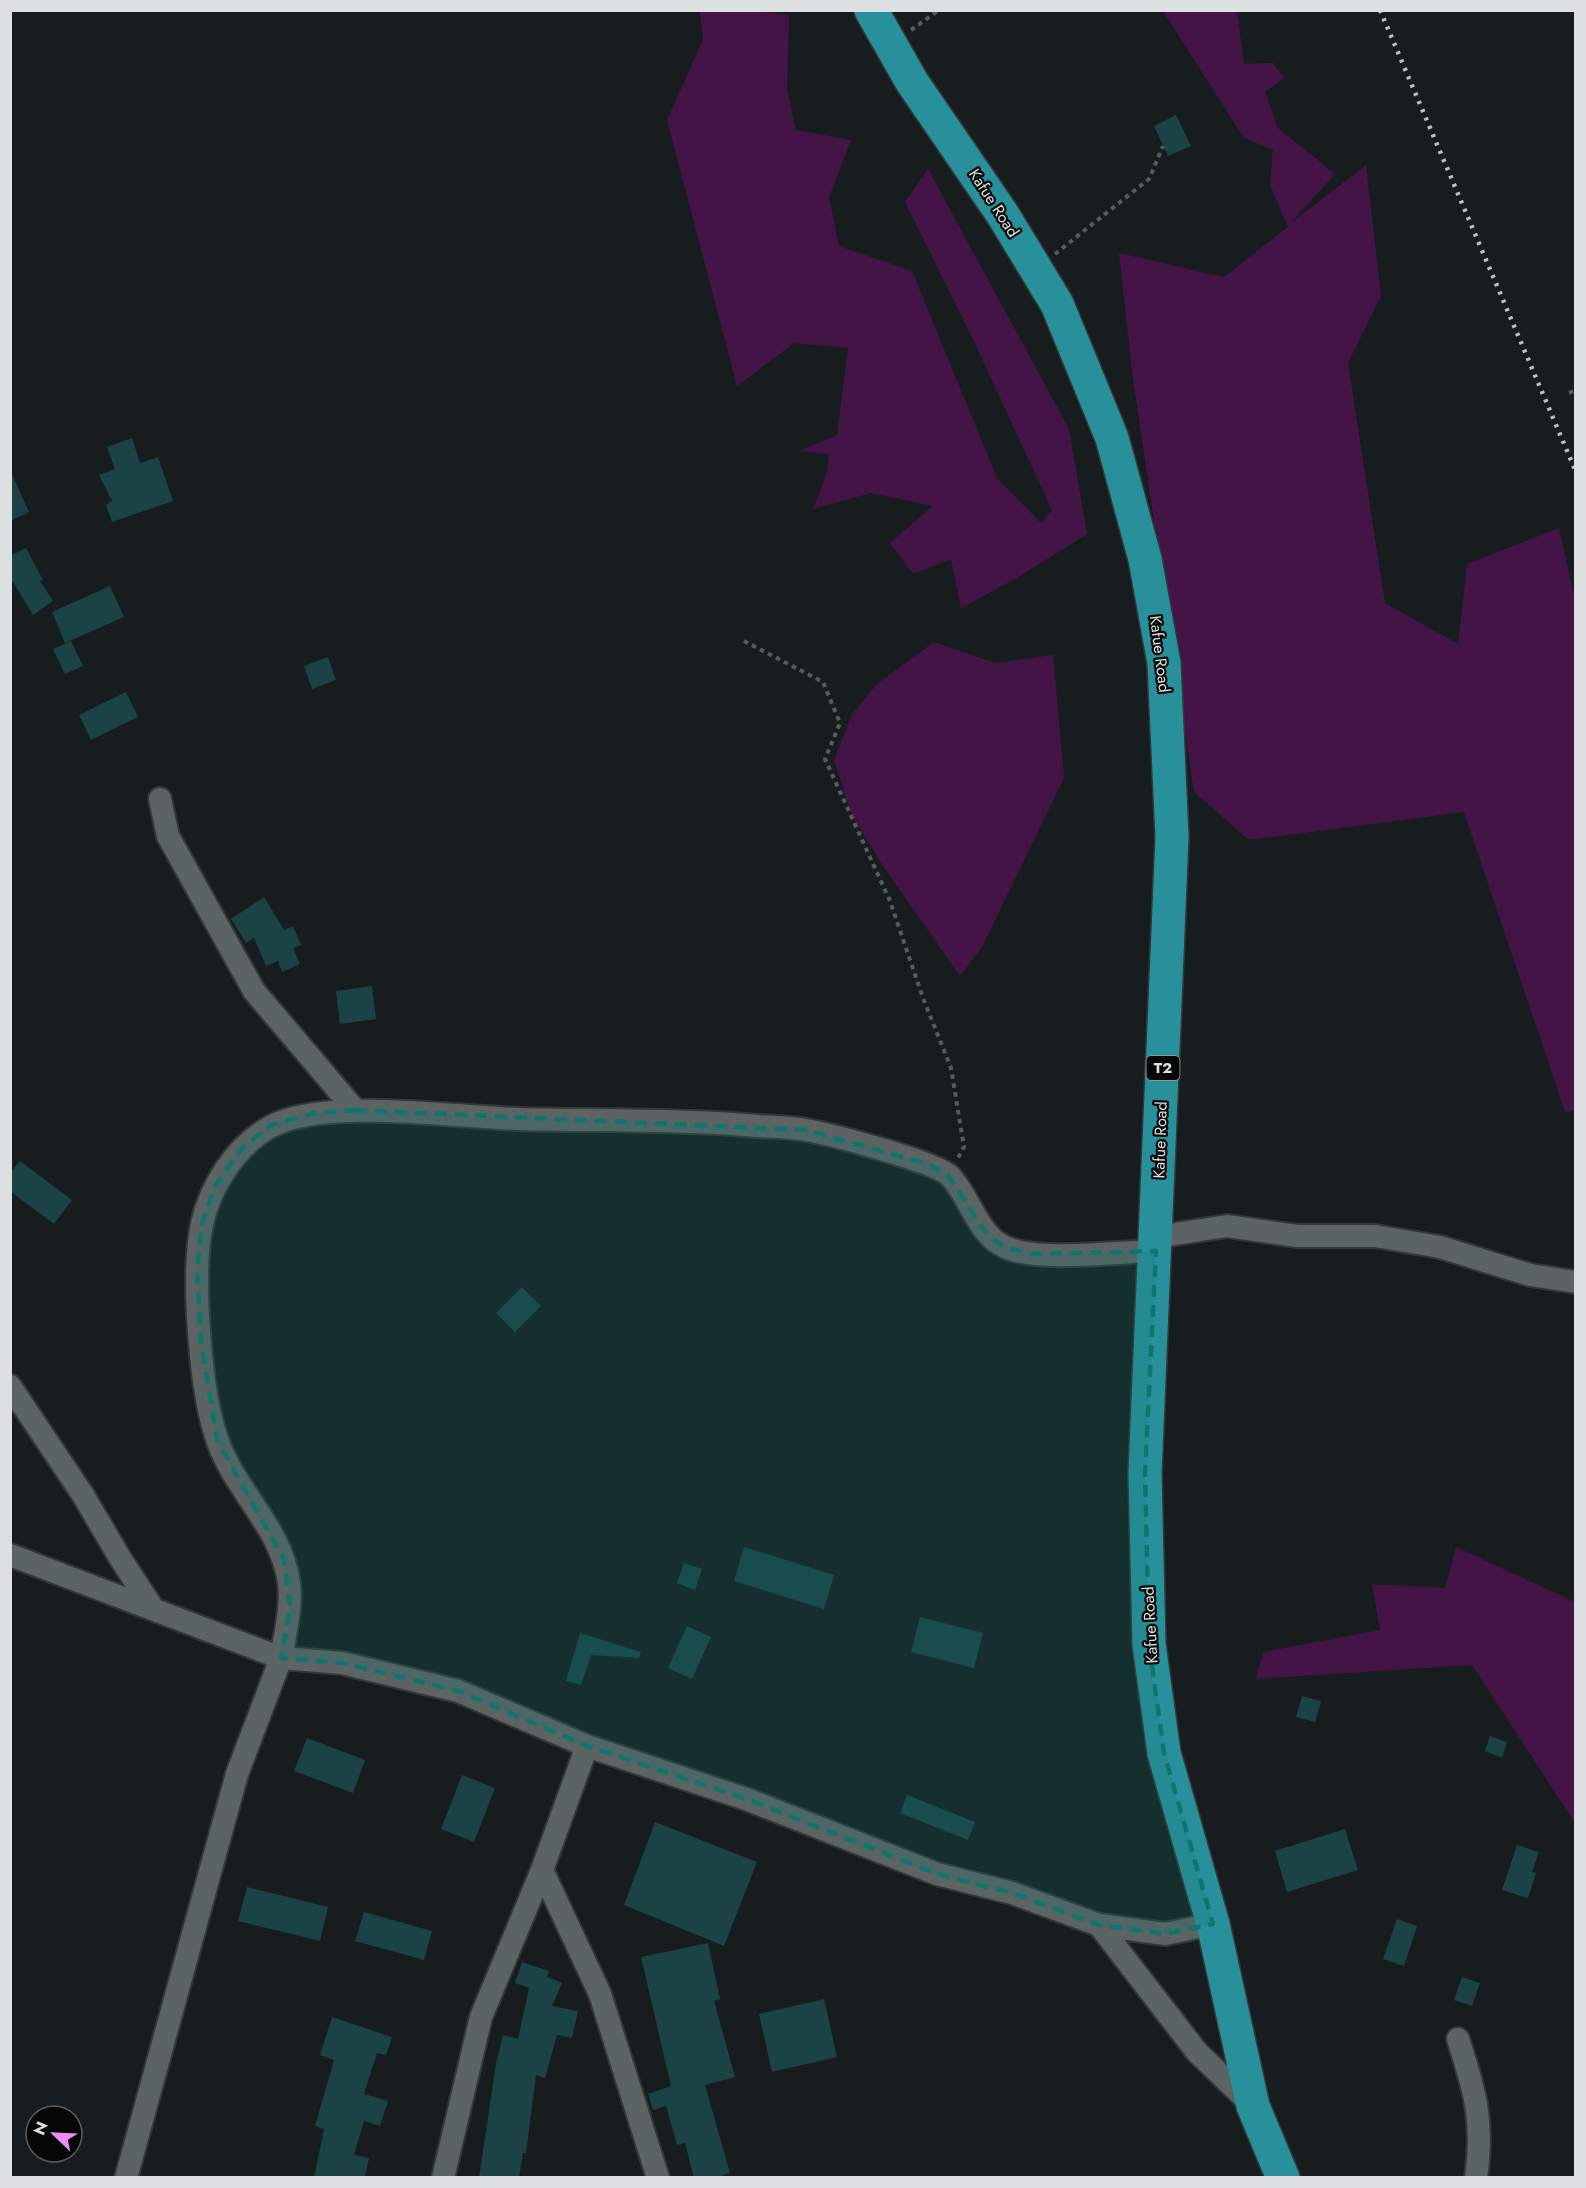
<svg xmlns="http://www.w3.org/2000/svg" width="1586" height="2188" font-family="Jost,sans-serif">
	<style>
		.green { fill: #441447 }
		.building { fill: #1b4245 }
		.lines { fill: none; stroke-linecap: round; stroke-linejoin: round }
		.street-casing { stroke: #343738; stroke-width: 26 }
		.highway-casing { stroke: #343738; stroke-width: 36 }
		.path { stroke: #565c5c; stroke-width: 4; stroke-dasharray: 4.5 4.5; stroke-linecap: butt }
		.street { stroke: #5c6363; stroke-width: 22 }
		.highway { stroke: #28909a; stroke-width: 33 }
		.rail { stroke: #bcc1c1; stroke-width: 4.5; stroke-dasharray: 3 6; stroke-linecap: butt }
		.marked { fill: #0f766e; fill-opacity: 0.2; stroke: #0f766e; stroke-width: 4.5; stroke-dasharray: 12 8; stroke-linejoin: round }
		.labels { text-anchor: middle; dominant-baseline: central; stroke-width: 4.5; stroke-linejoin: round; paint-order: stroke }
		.shield { fill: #050707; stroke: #9c9f9f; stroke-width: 1.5 }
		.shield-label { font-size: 15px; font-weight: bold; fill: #dce0e0 }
		.street-label { font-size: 16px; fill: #dce0e0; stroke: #050707 }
	</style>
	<rect width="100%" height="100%" fill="#171d1e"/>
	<!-- green -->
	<path class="green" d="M755,11L789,15L787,89L796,130L851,140L829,197L839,246L912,271L997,478L1041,523L1052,510L970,333L905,202L928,169L1069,429L1087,534L1017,578L961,608L951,559L913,574L890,543L933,506L871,493L813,509L827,472L829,454L799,451L837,435L848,348L794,343L737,386L667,120L703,40L700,11Z
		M1163,11H1237L1244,64L1273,63L1284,78L1265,92L1278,128L1335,174L1291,223L1366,165L1381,296L1348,363L1385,603L1458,644L1467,564L1559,528L1576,604L1575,1110L1565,1112L1464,812L1249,840L1194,792L1133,379L1119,253L1224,277L1288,227L1270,185L1273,150L1244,138Z
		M934,642L995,663L1053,655L1064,778L982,947L960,976L881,863L851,813L834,760L852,714L877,684Z
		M1456,1547L1575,1602V1823L1472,1665L1256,1679L1263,1652L1380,1630L1372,1584L1445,1588Z"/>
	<!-- building -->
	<path class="building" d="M1176,115L1191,146L1168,156L1154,126Z
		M132,438L140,463L158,457L173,501L112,522L106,505L112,501L99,475L115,469L107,447Z
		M10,470L29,512L10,521Z
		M26,548L43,580L40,581L53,601L33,615L10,577V556Z
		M110,586L124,617L65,643L52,612Z
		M71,641L83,666L65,674L53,649Z
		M328,657L336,680L312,689L304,666Z
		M126,692L138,717L91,740L79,715Z
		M264,897L284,930L293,926L301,945L293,948L300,964L282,972L278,961L266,966L254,938L246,943L231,919Z
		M372,986L376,1019L340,1024L336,991Z
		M20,1161L72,1200L54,1224L10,1191V1173Z
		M522,1287L541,1306L515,1332L496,1313Z
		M744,1547L834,1575L824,1609L734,1581Z
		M684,1563L702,1569L695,1590L677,1583Z
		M920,1617L983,1633L974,1668L911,1652Z
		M687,1626L711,1637L692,1679L668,1668Z
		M580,1633L641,1652L639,1658L591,1655L581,1685L566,1681Z
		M1302,1696L1321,1701L1315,1722L1296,1717Z
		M1490,1736L1507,1742L1502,1758L1485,1751Z
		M307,1738L365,1760L353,1793L294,1771Z
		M462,1775L495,1788L474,1842L441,1829Z
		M907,1795L975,1822L968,1840L900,1813Z
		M655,1822L757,1862L724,1946L624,1905Z
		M1345,1829L1358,1870L1287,1892L1275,1851Z
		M1517,1845L1539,1852L1532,1872L1536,1873L1528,1898L1502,1890Z
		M247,1887L328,1907L320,1941L238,1921Z
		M364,1912L432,1931L424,1960L355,1941Z
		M1397,1919L1417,1926L1404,1966L1383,1959Z
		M708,1943L720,1999L714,2001L735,2077L705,2085L730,2173L713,2178H694L685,2143L677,2145L666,2106L653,2110L648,2094L671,2086L641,1957Z
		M522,1962L549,1971L547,1977L562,1983L552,2006L578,2011L572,2038L557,2035L545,2078L536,2075L526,2153H523L519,2178H479L496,2064L503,2035L518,2039L529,1988L515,1983Z
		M1462,1977L1480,1983L1472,2006L1454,2000Z
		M824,1999L837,2057L772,2072L759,2014Z
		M332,2017L392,2037L386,2055L377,2053L364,2094L388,2101L380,2126L364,2121L354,2155L369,2158L365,2178H314L324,2129L315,2126L334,2060L320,2055Z"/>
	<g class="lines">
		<defs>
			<path id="street" d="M160,799L168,836L254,991L355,1110
				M1156,1237L1227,1226L1297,1236H1375L1440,1247L1530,1275L1576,1282
				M10,1386L83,1495L120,1558L152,1607
				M10,1555L281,1658C285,1634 292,1608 289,1583C282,1529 236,1492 218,1442C200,1393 191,1274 202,1224C210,1186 236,1146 270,1127C322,1097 456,1117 518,1119C594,1121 670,1119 745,1125C765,1127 786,1126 806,1130C830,1134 936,1162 950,1176C971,1198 977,1234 1005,1247C1036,1262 1119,1252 1156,1251
				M542,1870L600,1994L658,2178
				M1099,1925L1165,1934L1213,1924
				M1458,2039C1475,2091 1484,2121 1476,2178
				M126,2178L237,1774L281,1658L342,1663L458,1691L587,1746L746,1799L937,1874L1012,1893L1099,1925L1197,2052L1253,2106
				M443,2178L481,2017L542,1870L587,1746"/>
			<path id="highway" d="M871,10L912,82L1003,215L1057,304L1112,438L1145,559L1164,663L1172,837L1145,1473L1149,1644L1164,1753L1213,1924L1253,2106L1283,2178"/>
		</defs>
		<!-- street casing -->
		<use href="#street" class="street-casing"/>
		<!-- highway casing -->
		<use href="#highway" class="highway-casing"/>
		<!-- path -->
		<path class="path" d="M911,30L939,10
			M1055,254L1149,179L1163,146
			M1569,393L1576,390
			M744,641L823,682L840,723L825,759L890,901L923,998L951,1068L964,1147L958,1158"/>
		<!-- street -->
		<use href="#street" class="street"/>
		<!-- highway -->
		<use href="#highway" class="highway"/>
		<!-- rail -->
		<path class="rail" d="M1380,10L1576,472"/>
	</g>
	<!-- marked area -->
	<path class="marked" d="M355,1110L806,1130L928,1164L948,1175L988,1236L1007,1248L1035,1254L1156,1251L1145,1473L1149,1644L1164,1753L1213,1924L1165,1934L1099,1925L1012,1893L937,1874L746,1799L587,1746L458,1691L342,1663L281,1658L290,1607L284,1560L217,1440L201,1341L197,1271L202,1223L215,1186L242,1148L271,1125L315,1113Z"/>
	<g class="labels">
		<!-- shield labels -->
		<rect class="shield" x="1146.5" y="1056" width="33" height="24" rx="4.5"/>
		<g class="shield-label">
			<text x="1163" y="1068">T2</text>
		</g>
		<!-- street labels -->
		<g class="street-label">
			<text transform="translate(994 203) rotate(57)">Kafue Road</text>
			<text transform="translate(1160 654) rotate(83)">Kafue Road</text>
			<text transform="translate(1160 1140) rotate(-88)">Kafue Road</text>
			<text transform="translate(1150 1625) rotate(-93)">Kafue Road</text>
		</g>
	</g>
	<!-- border -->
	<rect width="1586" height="2188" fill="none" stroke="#dce0e0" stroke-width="24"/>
	<!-- north arrow -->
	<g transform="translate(54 2134) rotate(293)"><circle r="28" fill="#050707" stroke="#5b5e5e" stroke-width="1.5"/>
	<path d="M0-4.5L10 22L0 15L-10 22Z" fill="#f08bf5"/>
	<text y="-9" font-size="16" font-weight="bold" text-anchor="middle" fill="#dce0e0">N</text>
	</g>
</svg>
